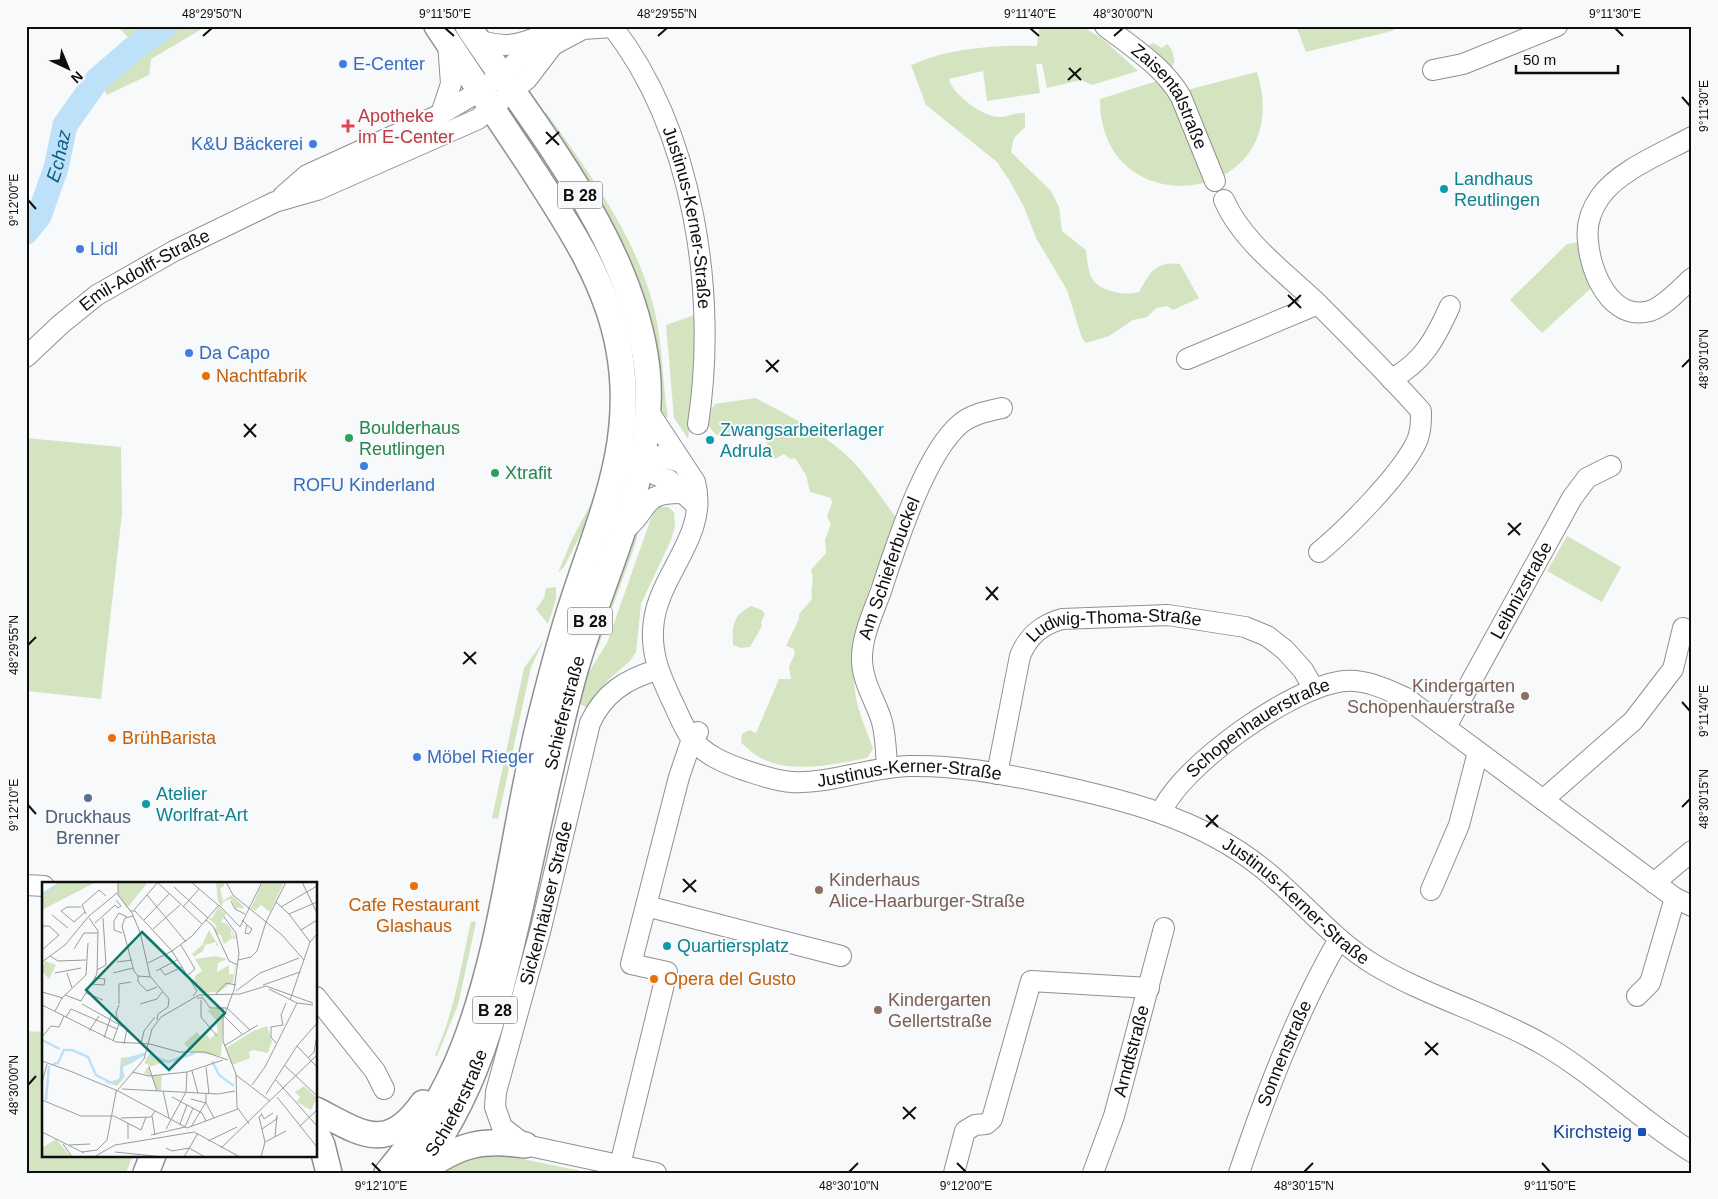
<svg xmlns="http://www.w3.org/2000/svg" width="1718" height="1199" font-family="Helvetica,sans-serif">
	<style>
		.green { fill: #d4e4c1 }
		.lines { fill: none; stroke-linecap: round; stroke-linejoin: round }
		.river { stroke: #bce1f9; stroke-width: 25 }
		.minor-casing { stroke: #8f9091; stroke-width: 22 }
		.major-casing { stroke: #8f9091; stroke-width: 28 }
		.minor { stroke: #fff; stroke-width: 20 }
		.major { stroke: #fff; stroke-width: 25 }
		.ticks { fill: none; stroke: #0e0e0f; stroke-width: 2 }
		.shop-dot { fill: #3f7fe0; stroke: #f8f9fa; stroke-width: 2 }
		.health-dot { fill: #e0444e; stroke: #f8f9fa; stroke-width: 2 }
		.culture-dot { fill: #0f9aa8; stroke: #f8f9fa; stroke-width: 2 }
		.food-dot { fill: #e8710a; stroke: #f8f9fa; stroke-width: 2 }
		.leisure-dot { fill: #2e9e5b; stroke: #f8f9fa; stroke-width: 2 }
		.education-dot { fill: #8d6e63; stroke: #f8f9fa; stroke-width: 2 }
		.service-dot { fill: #5c6f8a; stroke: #f8f9fa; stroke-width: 2 }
		.transit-dot { fill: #1a4fb4; stroke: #f8f9fa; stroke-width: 2 }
		.labels { text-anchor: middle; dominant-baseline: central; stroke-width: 4; stroke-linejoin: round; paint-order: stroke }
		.shield { fill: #f8f9fa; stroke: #545456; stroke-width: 1 }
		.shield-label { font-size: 16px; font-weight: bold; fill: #0e0e0f }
		.shop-label { font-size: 18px; fill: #366cbe; stroke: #f8f9fa; text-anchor: start }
		.street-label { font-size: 18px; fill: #0e0e0f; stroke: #f8f9fa }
		.health-label { font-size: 18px; fill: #be3a42; stroke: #f8f9fa; text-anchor: start }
		.culture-label { font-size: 18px; fill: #0d838f; stroke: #f8f9fa; text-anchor: start }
		.food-label { font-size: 18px; fill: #c56008; stroke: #f8f9fa; text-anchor: start }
		.leisure-label { font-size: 18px; fill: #27864d; stroke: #f8f9fa; text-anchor: start }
		.education-label { font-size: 18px; fill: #785e54; stroke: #f8f9fa; text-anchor: start }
		.service-label { font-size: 18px; fill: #4e5e75; stroke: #f8f9fa }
		.transit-label { font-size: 18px; fill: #164399; stroke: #f8f9fa; text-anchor: end }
		.water-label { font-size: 19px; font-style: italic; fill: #105d84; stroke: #f8f9fa }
		.inset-river { fill: none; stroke: #bce1f9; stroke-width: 2.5 }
		.inset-road { fill: none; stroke: #9a9b9c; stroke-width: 1 }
		.view { fill: #0f766e; fill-opacity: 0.15; stroke: #0f766e; stroke-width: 2.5 }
		.inset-edge { fill: none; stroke: #0e0e0f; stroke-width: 2.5 }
		.neatline { fill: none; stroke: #0e0e0f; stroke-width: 2 }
		.ticks-label { font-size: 12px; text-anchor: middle; fill: #0e0e0f }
	</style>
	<rect width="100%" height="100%" fill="#f8f9fa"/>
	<!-- green -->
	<path class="green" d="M117,26H207L151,59L149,75L107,95L96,79L134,43Z
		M1039,26H1081L1103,39L1138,71L1092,85L1081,80L1047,88L1042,64H1036L1040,93L987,101L983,71L949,79C952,94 982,116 998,117C1006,118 1013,112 1025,113V127L1014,138L1011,152L1051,191L1059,207L1062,231L1086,250C1089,274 1089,286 1115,292C1124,294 1130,294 1139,292C1150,273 1155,261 1180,264L1199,298L1173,310L1167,306L1156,308L1147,317L1133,320L1109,336L1086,343L1082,338L1067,290L1036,238L1024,207L1009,180L997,162L926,105L911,65C950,48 995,45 1037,46Z
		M1296,26H1398L1392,31L1306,52Z
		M1153,43L1162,48L1167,44C1173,49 1177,61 1172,67C1158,67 1154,54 1149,45Z
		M1257,72C1299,206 1099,230 1100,99L1160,80L1179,92Z
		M546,112C589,173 635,234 654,308C663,344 662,381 668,417L663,418C658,389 660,360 653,331C635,249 590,183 543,115Z
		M1586,241L1598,282L1542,333L1510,300L1567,244Z
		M697,314L693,405L688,439L674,418L666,325Z
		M755,398C792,417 830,436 858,467C872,483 884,502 898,520C875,575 847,630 855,691C857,710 867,731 873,749L867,758C836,764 793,774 763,759C755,756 748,748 741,743L742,734L749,730L756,733L779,679H791L789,667L795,653L794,649L786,646L799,619V614L812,599C810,588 815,580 811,570L826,553L825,540L831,524L827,517L832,503L831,498L810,492L806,475L795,458L790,459L784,454L775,459L758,427L754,425C746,429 737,435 728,437C716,439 705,426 708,414C709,411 713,407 715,404Z
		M26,438L121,447L122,514L101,699L26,691Z
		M594,498V508L564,567L558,573L572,539Z
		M659,507H668L674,512L675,527L671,540L641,604L636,652L630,661L608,680L589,708L579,704L587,675L607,643L654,510Z
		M643,517L634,548L598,647L588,660Z
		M1567,536L1621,567L1602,602L1547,571Z
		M556,587V599L548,624L536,609L544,598L546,588Z
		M751,606L762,610L765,614L761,622L762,626L750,647L741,648L733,645C732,626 733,615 751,606Z
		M544,640L531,667L498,819L492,818L524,668Z
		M471,921L476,922L458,1005L437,1056L435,1055C454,1012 461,967 471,921Z
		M26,1031L44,1032V1155H133L126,1173H26Z
		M498,1154L591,1173H443L464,1160Z"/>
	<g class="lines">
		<!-- river -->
		<path class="river" id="s1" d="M26,232L39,216L56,168L65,125L97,80L133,49L165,26"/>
		<defs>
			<g id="minor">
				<path id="s2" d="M612,26C694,131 718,295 698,424"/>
				<path id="s3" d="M1105,26C1132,47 1164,67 1181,97L1215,181"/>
				<path d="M477,40C503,47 513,47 538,37"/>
				<path d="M553,45L583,29L613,27"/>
				<path d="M1433,70L1463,64L1557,26"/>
				<path d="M441,114L451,84L448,43"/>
				<path d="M1692,137C1663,153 1619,170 1600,197C1591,210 1586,226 1588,241C1590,272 1611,322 1650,311C1665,306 1680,289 1692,278"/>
				<path d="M283,196L307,175L441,114L480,91L513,65L554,26"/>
				<path d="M1224,200C1241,240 1284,272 1315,301C1351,337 1387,373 1421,411C1421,423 1421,434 1415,445C1398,477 1347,529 1319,552"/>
				<path id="s4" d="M26,357L61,324L97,295L174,251L275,202L317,190L478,119L527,79L553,45L557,26"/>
				<path d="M1187,359L1318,304"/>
				<path d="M1391,379C1423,363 1436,337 1450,306"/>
				<path id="s5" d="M647,409L695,482C709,534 661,572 654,620C649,653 661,678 675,707C680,718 684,728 691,738C705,755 724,763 744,770C760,775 775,781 792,782C831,784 870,767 909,766C954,765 998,773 1042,782C1118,798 1199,817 1262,868C1300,898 1331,938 1373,964C1427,997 1489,1013 1544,1045C1597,1076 1640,1120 1692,1152"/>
				<path d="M632,453L640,464L656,475L669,480L697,506"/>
				<path d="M632,470L659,456L681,462"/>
				<path d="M627,528C651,507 641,493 681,493"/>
				<path id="s6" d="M1446,727L1572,498L1587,478L1611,466"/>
				<path id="s7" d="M887,768C886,753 886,737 882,722C876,701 863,684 862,661C861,638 873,613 881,591C896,546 924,455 960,424C972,414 988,411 1002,408"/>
				<path id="s8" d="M997,774L1020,656C1028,636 1041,625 1062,619L1168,615L1245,627L1267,636L1285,650L1303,670L1314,689"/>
				<path d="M1543,800L1633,721L1673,669L1683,628"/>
				<path id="s9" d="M1161,813C1180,766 1294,685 1345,681C1366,679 1388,690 1406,698L1675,898L1692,906"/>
				<path d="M1654,883L1692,851"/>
				<path d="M26,885L44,886"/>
				<path d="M1431,890L1459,825L1478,752"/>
				<path d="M646,906L841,956"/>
				<path d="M1637,996L1650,983L1675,898"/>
				<path d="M316,997L375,1071L384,1089"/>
				<path d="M620,1165L667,972L631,964L679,777L692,739L698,732"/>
				<path id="s10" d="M656,1173L525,1145L502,1127L495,1107L496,1092L541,928L590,723C604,693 626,679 657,670"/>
				<path d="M954,1173L965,1131L975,1125L986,1124L992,1119L1031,981L1149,988"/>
				<path id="s11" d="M1093,1173L1114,1116L1164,928"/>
				<path id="s12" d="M1239,1173C1266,1093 1297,1012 1339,939"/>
			</g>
			<g id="major">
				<path d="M316,1110C362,1134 387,1154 423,1103"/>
				<path d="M316,1132L322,1145L329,1173"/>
				<path d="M423,1170C460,1144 482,1139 525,1145"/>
				<path d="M146,1173L153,1155"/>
				<path d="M387,1173C420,1134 446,1093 464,1046C504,943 513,830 539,724C549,684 559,643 572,604C600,517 636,444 619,350C607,280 565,220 527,161C497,116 467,71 437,26"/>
				<path id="s13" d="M415,1173C476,1098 497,1008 518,917C536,838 551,759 572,681C599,579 658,478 647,369C633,242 536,129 468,26"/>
			</g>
		</defs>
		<!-- minor casing -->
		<use href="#minor" class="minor-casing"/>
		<!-- major casing -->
		<use href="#major" class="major-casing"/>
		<!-- minor -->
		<use href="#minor" class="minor"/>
		<!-- major -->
		<use href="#major" class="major"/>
	</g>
	<!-- ticks -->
	<path class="ticks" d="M445,28L454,36M1030,28L1039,36M1615,28L1623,36M203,36L212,28M658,36L667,28M1114,36L1123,28M1069,68L1081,80M1068,80L1081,68M1682,97L1690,106M546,132L559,145M546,144L559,132M28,200L36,209M1288,295L1301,308M1288,307L1301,295M766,360L778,372M1682,367L1690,359M766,372L779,360M244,424L256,437M244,437L256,424M1508,523L1520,535M1508,535L1521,523M986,587L998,600M986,600L998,587M28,645L36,637M464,652L476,664M463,664L476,652M1682,702L1690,711M28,805L36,814M1682,807L1690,799M1206,815L1218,827M1206,827L1218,815M683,879L696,892M683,892L696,880M1425,1042L1438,1055M1425,1055L1438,1043M28,1085L36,1076M903,1107L915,1119M903,1119L916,1107M372,1163L381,1172M957,1163L966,1172M1542,1163L1550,1172M849,1172L858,1163M1304,1172L1313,1163"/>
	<!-- markers -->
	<g class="shop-dot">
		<circle cx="343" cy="64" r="5"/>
		<circle cx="313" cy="144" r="5"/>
		<circle cx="80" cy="249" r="5"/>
		<circle cx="189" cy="353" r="5"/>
		<circle cx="364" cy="466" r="5"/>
		<circle cx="417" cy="757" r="5"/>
	</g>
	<path class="health-dot" d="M345.5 118.5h5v5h5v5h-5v5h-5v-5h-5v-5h5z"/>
	<g class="culture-dot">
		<circle cx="1444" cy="189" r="5"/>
		<circle cx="710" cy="440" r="5"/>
		<circle cx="146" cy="804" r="5"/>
		<circle cx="667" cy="946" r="5"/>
	</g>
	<g class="food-dot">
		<circle cx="206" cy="376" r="5"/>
		<circle cx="112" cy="738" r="5"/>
		<circle cx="414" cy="886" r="5"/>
		<circle cx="654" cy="979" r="5"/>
	</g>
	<g class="leisure-dot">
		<circle cx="349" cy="438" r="5"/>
		<circle cx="495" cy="473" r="5"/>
	</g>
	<g class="education-dot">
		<circle cx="1525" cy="696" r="5"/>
		<circle cx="819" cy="890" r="5"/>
		<circle cx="878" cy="1010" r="5"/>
	</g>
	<circle class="service-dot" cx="88" cy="798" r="5"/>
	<rect class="transit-dot" x="1637" y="1127" width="10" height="10" rx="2.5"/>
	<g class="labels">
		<!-- shield labels -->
		<g class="shield">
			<rect x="557.5" y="181.5" width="45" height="27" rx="4"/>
			<rect x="567.5" y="607.5" width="45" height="27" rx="4"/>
			<rect x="472.5" y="996.5" width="45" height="27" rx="4"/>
		</g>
		<g class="shield-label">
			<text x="580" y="195">B 28</text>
			<text x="590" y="621">B 28</text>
			<text x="495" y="1010">B 28</text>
		</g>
		<!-- shop labels -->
		<g class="shop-label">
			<text x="353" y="64">E-Center</text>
			<text x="303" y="144" text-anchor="end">K&amp;U Bäckerei</text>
			<text x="90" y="249">Lidl</text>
			<text x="199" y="353">Da Capo</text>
			<text x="364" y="485" text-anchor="middle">ROFU Kinderland</text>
			<text x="427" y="757">Möbel Rieger</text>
		</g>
		<!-- street labels -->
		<g class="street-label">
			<text stroke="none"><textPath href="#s3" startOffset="98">Zaisentalstraße</textPath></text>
			<text stroke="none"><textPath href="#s2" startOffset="209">Justinus-Kerner-Straße</textPath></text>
			<text stroke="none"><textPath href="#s4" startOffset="148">Emil-Adolff-Straße</textPath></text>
			<text stroke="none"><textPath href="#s7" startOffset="208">Am Schieferbuckel</textPath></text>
			<text stroke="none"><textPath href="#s6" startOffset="156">Leibnizstraße</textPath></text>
			<text stroke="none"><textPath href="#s8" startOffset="229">Ludwig-Thoma-Straße</textPath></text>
			<text stroke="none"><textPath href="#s13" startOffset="488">Schieferstraße</textPath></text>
			<text stroke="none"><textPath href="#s9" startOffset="132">Schopenhauerstraße</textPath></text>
			<text stroke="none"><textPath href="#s5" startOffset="591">Justinus-Kerner-Straße</textPath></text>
			<text stroke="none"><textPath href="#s5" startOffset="1011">Justinus-Kerner-Straße</textPath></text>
			<text stroke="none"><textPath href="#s10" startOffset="395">Sickenhäuser Straße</textPath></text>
			<text stroke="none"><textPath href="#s11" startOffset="128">Arndtstraße</textPath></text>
			<text stroke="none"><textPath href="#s12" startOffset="128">Sonnenstraße</textPath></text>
			<text stroke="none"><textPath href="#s13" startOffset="82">Schieferstraße</textPath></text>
		</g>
		<!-- health labels -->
		<g class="health-label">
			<text x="358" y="116">Apotheke<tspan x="358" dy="21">im E-Center</tspan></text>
		</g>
		<!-- culture labels -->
		<g class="culture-label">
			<text x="1454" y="179">Landhaus<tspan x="1454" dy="21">Reutlingen</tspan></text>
			<text x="720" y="430">Zwangsarbeiterlager<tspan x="720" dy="21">Adrula</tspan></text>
			<text x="156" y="794">Atelier<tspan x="156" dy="21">Worlfrat-Art</tspan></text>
			<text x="677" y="946">Quartiersplatz</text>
		</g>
		<!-- food labels -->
		<g class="food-label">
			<text x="216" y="376">Nachtfabrik</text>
			<text x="122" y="738">BrühBarista</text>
			<text x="414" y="905" text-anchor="middle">Cafe Restaurant<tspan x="414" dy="21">Glashaus</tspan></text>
			<text x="664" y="979">Opera del Gusto</text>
		</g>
		<!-- leisure labels -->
		<g class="leisure-label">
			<text x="359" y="428">Boulderhaus<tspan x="359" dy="21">Reutlingen</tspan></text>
			<text x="505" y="473">Xtrafit</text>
		</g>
		<!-- education labels -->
		<g class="education-label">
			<text x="1515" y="686" text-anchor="end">Kindergarten<tspan x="1515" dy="21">Schopenhauerstraße</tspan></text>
			<text x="829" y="880">Kinderhaus<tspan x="829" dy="21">Alice-Haarburger-Straße</tspan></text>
			<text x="888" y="1000">Kindergarten<tspan x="888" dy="21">Gellertstraße</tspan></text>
		</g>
		<!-- service labels -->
		<g class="service-label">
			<text x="88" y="817">Druckhaus<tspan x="88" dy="21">Brenner</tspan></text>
		</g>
		<!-- transit labels -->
		<g class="transit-label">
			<text x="1632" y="1132">Kirchsteig</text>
		</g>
		<!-- water labels -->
		<g class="water-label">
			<text stroke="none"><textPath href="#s1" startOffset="84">Echaz</textPath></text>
		</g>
	</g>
	<!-- overview -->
	<g transform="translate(42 882)">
		<rect width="275" height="275" fill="#f8f9fa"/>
		<path d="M17,0H54L0,28V12ZM76,0H106L85,26L76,13ZM174,0H182V4L178,7L181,19L190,13L202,25L200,27L196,25L194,27L189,17L181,20L180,24L176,20ZM221,0H242L228,30L219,23L213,29L209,26ZM177,24L184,32L179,40L184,41L188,45L194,56L190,57L191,53L188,47L190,56L182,62L176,46L178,52L175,53L172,47L175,44L166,36H170ZM167,48L176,63L174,64V60L163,63L161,69L152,75L150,72L160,63ZM174,74L185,77L176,81L175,90L187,83V92H192L193,84H189H194L191,100L177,110L159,111L152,101L153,94L160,89L153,77ZM3,79L14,83L7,97L0,89ZM182,125L179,174L149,170L142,161L155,150L159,155L164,152L168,157L176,150L174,138L165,128ZM225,144L230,159L226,171L211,168L207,170L208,176L190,183L184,166L211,149ZM107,172L126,179L107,185L109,194L120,193L119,209H115L109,194L102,191L107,183L102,181ZM93,174L96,177L90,181L80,185L83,195L75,204L62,200L77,198L79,176ZM262,204L275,216L269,228L264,225L261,227L263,224L254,220L258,215L253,210ZM14,257L29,275H0V266Z" fill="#d4e4c1"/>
		<path class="inset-river" d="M0,12L14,4M0,158L18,167M107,173L126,180L153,171M86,177L102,172M170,179L177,193L192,204M11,182L16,181L22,168H30L46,175L54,193L70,201L79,197L80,184L103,172M4,218L7,184"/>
		<path class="inset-road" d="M76,0V13L90,31L98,50L108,94L127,117L126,125L116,132L115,138M115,0L160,42M149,0L176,23M184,0L191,13L240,53L262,78M260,0L275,31M132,5L166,36M105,13L144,60M189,19L193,27L203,32M234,20L247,32L268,60M39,25H25L19,29L32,40L43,30M141,25L157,7M239,25L275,4M92,28L116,0M88,29H93L130,69L155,109L151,114M44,32L40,23L57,8L64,14M247,32L275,20M10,33L26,46M91,34L83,36L80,44L92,89L96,94L109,95M182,35L194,51L197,71L192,108L181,137V159L194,192L195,225L207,242M102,38L127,12M164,38L171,44L187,79L196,83M200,38L205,43L210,47L207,52L203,51L205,43M53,41L73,23L76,26L79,24L74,18M0,44H7L17,53L0,68M198,45L220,0M111,47L138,23M259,48L275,38M80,51L72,48V39L77,31L85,35M139,63L153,87L145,94M32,67L42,51H56M8,74L16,79L44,78M196,78L209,75L215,69L224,40L244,0M0,80L23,63L47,34L75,11M75,80L90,78M106,81L130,69L150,54L177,23L198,45M118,87L123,93L140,85M55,88L64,83L61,36M114,89L135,78M13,91L39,86M25,91L30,106M71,91L91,86M96,94V100L105,109L115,105M49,102L62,103L63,97L53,96M221,103L258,90M227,107L255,121L271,123M194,109L218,91L257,76M0,110L21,116M44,111L61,118M174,112L184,101L194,103M23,113L39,119L55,92L56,49L47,36M155,116H161L168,126H185M159,118V135L175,154M248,118L268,60L275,52M40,122L85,147L82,162M77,122V102L89,100M98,122L115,117L120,110M0,123L74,160L108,162L137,170H163L186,178M185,126L208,148M13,129L20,116L44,93L46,61M182,134L200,152M24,135L29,127L75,147M241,143L239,133L244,121M47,149L57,134M0,155L9,144L17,145L22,134M62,156L69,134M71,159L77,142L74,131L77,123M234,161L229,155V145L241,143M99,162L102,149L113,135M182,164L216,143M255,164L275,185M266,176L272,170L275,153M0,179L28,189M242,183L255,195M107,185L115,209M164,185L167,212M28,189L76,209M150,189L156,211M90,190L107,194L145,190L181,178M194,193L228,219M255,195L275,214M234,198L275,244M0,201L5,182M210,203L223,185L255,121M80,207L176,212L193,209M76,209L145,246L196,227M121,209L127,236M224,212L255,164L275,141M130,215L160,231L164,239M235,215L275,265M149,217L164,221L172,236M0,218L39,234H72L99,248L104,235M219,231L222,237L231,231M220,233L217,235L223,260M110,234L113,253M79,236L109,235L113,229M138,242L145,223M258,244L275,228M143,245L151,226M149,245L164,220V211M124,247L144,210L145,190M220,247L236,236M0,250L42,271M109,253L143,245M233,255L235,233M86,257V241M166,259L195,245M223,260L244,249M21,262L30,275M27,263L48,262M124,266L130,269L147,266L163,275M179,266L275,173M40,270L55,268L65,258L74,210L102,177L110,147L119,135L157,113L198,112L224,104L271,121M73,270L121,275M52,275L73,263L152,250L198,275M142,275L156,251M219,275L223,260"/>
		<path class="view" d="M100,50L183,131L127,188L44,108Z"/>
		<rect width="275" height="275" class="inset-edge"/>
	</g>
	<!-- border -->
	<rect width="1718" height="1199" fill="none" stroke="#f8f9fa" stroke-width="55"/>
	<!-- north arrow -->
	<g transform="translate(68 68) rotate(136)" stroke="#f8f9fa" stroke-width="4" paint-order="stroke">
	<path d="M0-4L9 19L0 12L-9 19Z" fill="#0e0e0f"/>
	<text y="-8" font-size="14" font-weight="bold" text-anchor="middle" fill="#0e0e0f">N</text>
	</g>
	<!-- scale -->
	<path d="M1516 65v8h102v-8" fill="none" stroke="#0e0e0f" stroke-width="2.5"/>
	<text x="1523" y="65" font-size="15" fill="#0e0e0f" stroke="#f8f9fa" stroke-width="4" paint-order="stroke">50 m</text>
	<rect x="28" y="28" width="1662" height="1144" class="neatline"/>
	<g class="ticks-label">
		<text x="212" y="18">48°29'50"N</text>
		<text x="445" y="18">9°11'50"E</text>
		<text x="667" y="18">48°29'55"N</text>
		<text x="1030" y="18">9°11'40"E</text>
		<text x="1123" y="18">48°30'00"N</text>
		<text x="1615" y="18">9°11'30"E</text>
		<text transform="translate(1704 106) rotate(-90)" y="4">9°11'30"E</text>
		<text transform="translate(14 200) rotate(-90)" y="4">9°12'00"E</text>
		<text transform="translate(1704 359) rotate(-90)" y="4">48°30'10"N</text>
		<text transform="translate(14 645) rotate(-90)" y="4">48°29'55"N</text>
		<text transform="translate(1704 711) rotate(-90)" y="4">9°11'40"E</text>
		<text transform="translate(1704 799) rotate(-90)" y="4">48°30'15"N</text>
		<text transform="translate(14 805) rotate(-90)" y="4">9°12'10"E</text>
		<text transform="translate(14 1085) rotate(-90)" y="4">48°30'00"N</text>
		<text x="381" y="1190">9°12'10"E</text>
		<text x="849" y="1190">48°30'10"N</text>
		<text x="966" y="1190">9°12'00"E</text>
		<text x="1304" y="1190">48°30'15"N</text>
		<text x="1550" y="1190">9°11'50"E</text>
	</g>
</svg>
